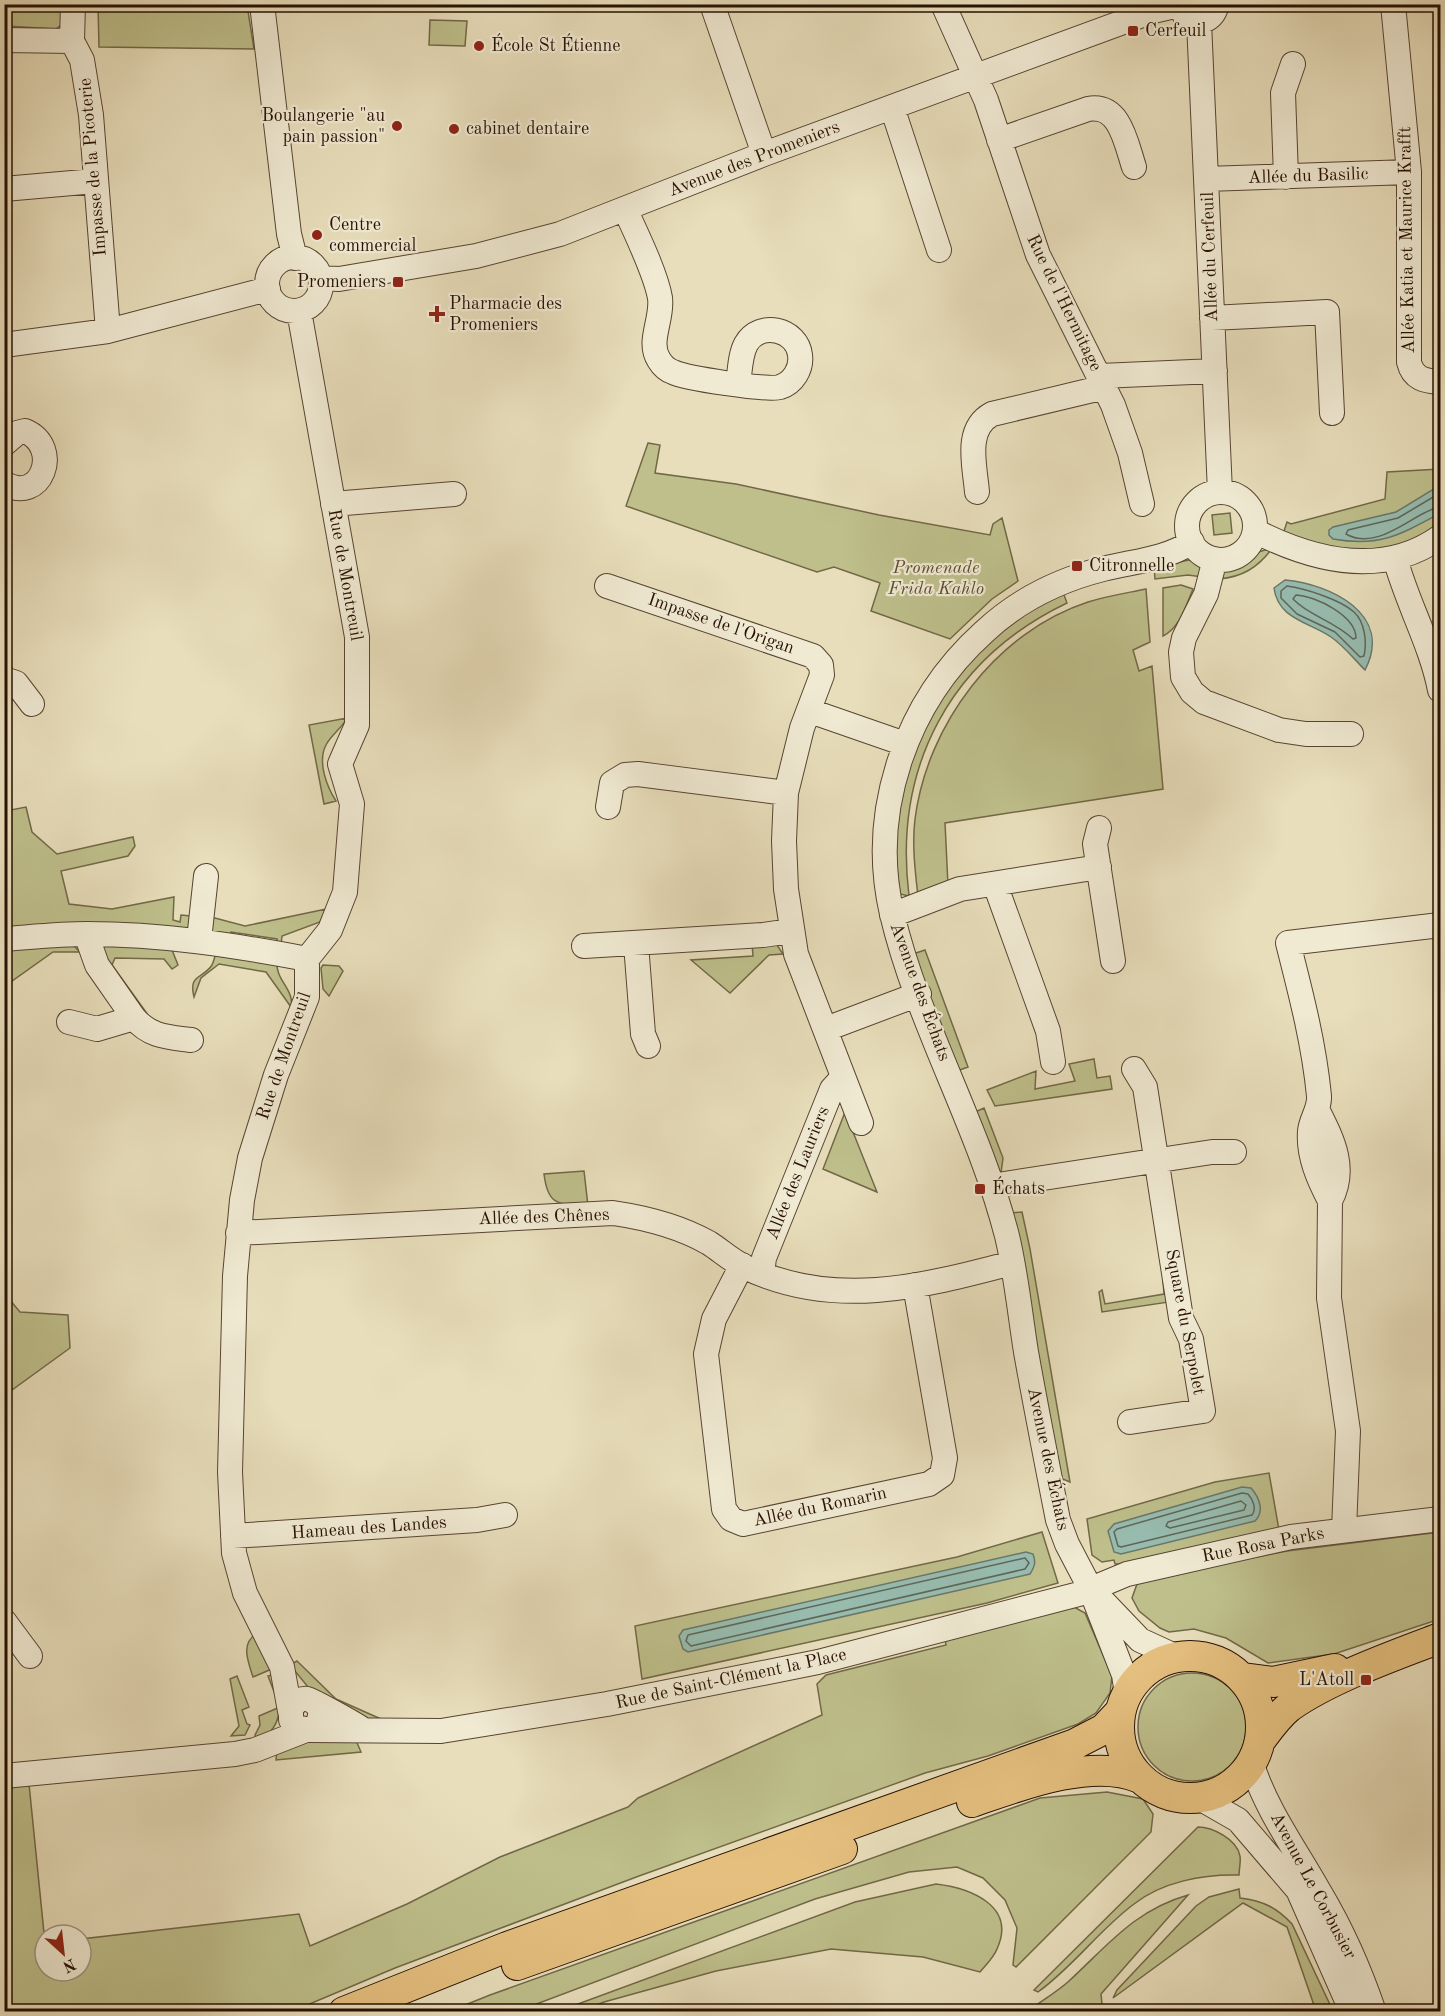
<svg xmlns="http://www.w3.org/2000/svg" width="1445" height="2016" font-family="'Old Standard TT',serif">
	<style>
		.green { fill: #bebf8b; stroke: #726847; stroke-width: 1.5 }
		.water { fill: #97bcaf; stroke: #6a776a; stroke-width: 1.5 }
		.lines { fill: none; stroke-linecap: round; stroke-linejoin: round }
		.shore { stroke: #5f6659; stroke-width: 1.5 }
		.minor-casing { stroke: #574431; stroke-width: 26 }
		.major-casing { stroke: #271003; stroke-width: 32 }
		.minor { stroke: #f0ead3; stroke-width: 24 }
		.major { stroke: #e4bf7e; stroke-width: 30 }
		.poi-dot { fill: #8f2418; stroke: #f0ead3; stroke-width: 2 }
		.labels { text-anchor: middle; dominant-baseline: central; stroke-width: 4.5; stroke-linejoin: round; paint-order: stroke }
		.poi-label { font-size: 18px; fill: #271003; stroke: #f0ead3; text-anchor: start }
		.street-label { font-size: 18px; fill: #271003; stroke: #f0ead3 }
		.park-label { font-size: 18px; font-style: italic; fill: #5c4d33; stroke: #f0ead3 }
	</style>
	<rect width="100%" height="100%" fill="#e8debb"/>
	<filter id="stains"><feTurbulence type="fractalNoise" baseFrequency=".00333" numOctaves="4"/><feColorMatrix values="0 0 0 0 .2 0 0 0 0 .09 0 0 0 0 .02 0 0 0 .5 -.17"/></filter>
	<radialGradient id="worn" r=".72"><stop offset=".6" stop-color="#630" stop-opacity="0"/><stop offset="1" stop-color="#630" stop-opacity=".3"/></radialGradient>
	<!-- green -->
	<path class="green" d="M4,5H64L61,25L56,29L5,26Z
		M98,5H247L254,49L99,47Z
		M430,20L467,21L465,46L429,45Z
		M648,443L660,445L655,473L736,484L879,515L990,535L993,524L1002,518L1018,581L992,599L950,639L871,611L880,583L834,567L817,572L626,506Z
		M1440,469V525L1408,544L1352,553L1283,534L1287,522L1291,524L1385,499L1387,472Z
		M1230,513L1232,533L1214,535L1212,515Z
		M1265,550H1271C1257,568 1242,577 1219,579L1224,569L1243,564L1255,553Z
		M1194,559L1203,567L1202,577L1188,575L1155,579L1154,567Z
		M1181,585L1193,589C1186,605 1180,628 1163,636V588Z
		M1146,589L1150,642L1133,650L1139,671L1152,666L1163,789L945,823L948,885L918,896C915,871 912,844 915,819C927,725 996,632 1088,602C1107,596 1127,593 1146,589Z
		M1063,592L1067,603C950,659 893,767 909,896L900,894L894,843L907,762L943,690L1002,628Z
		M347,718C342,728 331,735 326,745C317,762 327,787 336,801L324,804L309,725Z
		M26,807L32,832L57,854L133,837L135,846L128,856L61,871L69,904L112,909L174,897L173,920L180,922L181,915L191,916L188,929L5,930V811Z
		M326,909L320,922L282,936L281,945H277V939L231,932L229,937L214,935L210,930V919L215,918L245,926Z
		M775,942L783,954L769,955L730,993L691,960L753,956L752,943Z
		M105,944L172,950L178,965L172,969L164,959L115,958L112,965L156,1026L150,1024L99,949Z
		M73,945L80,952H53L5,986V946Z
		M925,950L968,1067L957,1071L913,954Z
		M217,951L277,961C275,980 295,990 291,1007L266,972L219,964L201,978L194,997C188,974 203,979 212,965C214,961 215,955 217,951Z
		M323,965L339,966L343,971L329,996L323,989L321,968Z
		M1094,1059L1097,1078L1110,1076L1112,1089L995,1106L987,1090L1036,1071L1035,1089L1075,1081L1069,1064Z
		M984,1108L1003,1158L1001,1173L998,1172L973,1113Z
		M845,1112L877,1192L823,1169Z
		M584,1171L588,1206C559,1204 548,1207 544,1174Z
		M1022,1212L1030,1249L1070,1482L1058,1477L1011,1213Z
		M1163,1280L1169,1302L1102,1312L1099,1292L1102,1290L1105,1304L1164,1294Z
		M4,1293L20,1312L68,1315L70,1348L5,1395Z
		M1269,1473L1279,1530L1119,1564H1115L1114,1560L1102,1562L1092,1555L1087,1519L1215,1482Z
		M1042,1532L1058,1583L987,1603L642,1679L635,1626L957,1557Z
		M1440,1532V1619L1334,1654L1268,1663L1226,1638L1194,1629L1169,1632L1160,1628L1139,1611L1132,1598L1137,1584L1143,1579L1287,1551Z
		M1074,1607L1085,1613L1112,1676L1110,1693L1096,1713L1078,1724L988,1756L925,1773L639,1876L395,1968L293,2011L5,2012V1776L28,1774L45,1943V1971H81V1939L299,1914L310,1946L407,1904L500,1857L628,1807L638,1798L822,1715L817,1684L826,1675L946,1645L945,1639Z
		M257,1633L274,1668L253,1677C248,1661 240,1644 257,1633Z
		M297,1661L336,1699L381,1719H357L308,1687L290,1665Z
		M1138 1727a54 54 0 1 1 108 0a54 54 0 1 1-108 0Z
		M276,1674C280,1703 286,1726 257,1742L255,1735L260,1725L259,1716L280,1707L268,1676Z
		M237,1676L249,1707L242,1710L247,1724L250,1725L245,1735L231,1736L239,1726L230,1679Z
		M355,1738L361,1752L276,1760L277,1749L284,1743Z
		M1107,1792L1143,1799L1153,1814L1151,1832L1016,1967L1013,1965L1017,1928L1005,1900L983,1878L957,1867L909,1872L815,1899L518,2011H450L490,1995L1040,1798Z
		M1198,1827C1212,1827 1237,1839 1240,1856C1241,1861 1239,1870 1239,1875C1203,1874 1162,1882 1134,1904C1099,1930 1074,1966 1038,1992L1034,1990Z
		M936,1884C969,1888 1017,1905 997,1949C994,1957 986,1965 980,1972L923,1957L831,1949L716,1971L604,2002L581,2011H559L855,1902Z
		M1239,1889L1240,1898C1263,1901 1276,1907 1292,1924L1333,2011H1316L1287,1927L1243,1903L1113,1998L1117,1990L1196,1906L1209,1897Z
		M1188,1895L1101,1994L1102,2004L1107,2011H1041L1035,2006C1046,1998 1058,1991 1069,1981C1108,1945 1135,1910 1188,1895Z"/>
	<!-- water -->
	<path class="water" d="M1437,487L1440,488V510L1437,515C1398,536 1378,547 1333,539L1329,535V530L1333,527L1396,512Z
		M1285,580C1330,584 1394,614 1365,670C1354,659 1343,645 1331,637C1309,622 1278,619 1274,588Z
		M1242,1487L1251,1488C1259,1497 1265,1511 1255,1521L1121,1554L1114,1552L1108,1531L1114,1524Z
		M1026,1552L1033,1554C1036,1562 1035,1566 1030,1574L688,1652L683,1649L679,1636L683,1630Z"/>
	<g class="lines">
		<!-- shore -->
		<path class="shore" d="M1440,493L1398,518L1348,530L1346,534C1379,553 1416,510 1440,507
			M1287,586C1304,588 1341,600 1354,612C1365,622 1367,642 1364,656L1360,657L1335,632L1297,614L1281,598V591Z
			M1296,595C1316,596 1356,616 1356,638L1353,639C1333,620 1309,616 1293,599Z
			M1242,1493L1248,1494C1253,1500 1257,1509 1252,1515L1121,1547L1118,1546L1114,1532L1117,1529Z
			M1241,1501L1246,1505L1244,1510L1170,1528L1166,1526L1168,1522Z
			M1025,1558L1029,1563L1025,1569L691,1646L686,1641L688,1635Z"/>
		<defs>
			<path id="minor" d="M73,4L72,41L82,60L91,115L108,331
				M262,4L289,234L295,258
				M712,4L764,154
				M943,4L986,100L1038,255L1113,405L1130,453L1142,504
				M1393,4L1409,172V362C1413,379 1425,381 1440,382
				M1185,16C1198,26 1213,21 1217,4
				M1199,22L1220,492
				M4,40L72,41
				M892,107L939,250
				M999,140L1088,109C1120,103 1126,143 1134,167
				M1286,177L1283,93L1293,64
				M1206,179L1409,172
				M4,189L95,181
				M625,209C636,233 656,274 660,298C663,319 647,342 659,360C662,365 667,370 673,372C685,378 768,391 780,387C793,383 802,369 800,355C797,329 760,320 746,344C740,355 740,371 738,384
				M267 284a27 27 0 1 1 54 0a27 27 0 1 1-54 0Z
				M320,278L339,279L476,256L560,234L764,154L1153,11L1179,5
				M1212,318L1327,312L1332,413
				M4,345L108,331L268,289
				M1100,376L1215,371
				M4,444L17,433L25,431C63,447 41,506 4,483
				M977,492C975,466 964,429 992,414L1105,387
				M1187 526a34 34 0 1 1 68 0a34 34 0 1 1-68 0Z
				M333,504L454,494
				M1255,531C1314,561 1382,578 1440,537
				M1395,558C1407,603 1431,644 1440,690
				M1215,559L1206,594L1184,638L1181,652L1183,677L1192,692L1204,702L1279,730L1306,734H1351
				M607,586L813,656L821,665L822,675L802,728L786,793L784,841L786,889L796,954L861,1123
				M4,679L16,683L32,704
				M810,711L905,744
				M608,807L612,783L625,775L638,774L786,793
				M1099,828L1095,844L1113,961
				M995,884L1048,1031L1053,1062
				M892,915L960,889L1099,867
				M86,934L97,965L134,1018
				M4,939C32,937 60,934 87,934C161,934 234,945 307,959
				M199,940L206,876
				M636,944L643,1034L648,1046
				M584,946L763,935L791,931
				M69,1022L97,1029L134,1018C150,1037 168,1037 191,1040
				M826,1029L919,994
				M1318,1111C1333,1141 1347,1169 1330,1201L1329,1298L1348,1431L1344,1530
				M991,1186L1212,1152H1234
				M1330,1201C1319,1180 1308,1156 1310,1131C1311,1119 1320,1109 1319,1096C1314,1044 1301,994 1288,943L1440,925
				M238,1233L613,1213C647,1218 679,1226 709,1243C720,1250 731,1260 743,1266C832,1310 921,1287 1012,1263
				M742,1265L714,1319L706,1354L724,1509L731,1519L743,1524L929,1484L942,1475L945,1458L915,1285
				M762,1274L764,1258L832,1089L843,1077
				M1130,1422L1203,1411L1191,1339L1181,1318L1145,1087L1134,1069
				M233,1536L477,1520L505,1515
				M1096,1594L1140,1640L1179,1658
				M4,1621L30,1656
				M1127,1694L1124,1675L1090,1588L1067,1544L1058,1520C1047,1464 1036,1408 1026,1352C1020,1314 1016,1273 1007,1236C979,1126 918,1024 892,914C868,811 906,702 984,632C1017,601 1059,580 1103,569C1134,561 1164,560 1192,542
				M316,1703L321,1712L318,1724L309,1730L296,1727L291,1720V1708C295,1703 300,1698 307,1699C312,1700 355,1724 362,1729
				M290,1711L282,1667L245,1593L234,1553L230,1472L235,1276L242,1200L250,1158L276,1075L307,997V959L330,930L345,892L352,804L340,764L357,725V637L299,311
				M309,1730L441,1731L607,1704L818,1662L1079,1594L1127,1574L1291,1537L1440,1519
				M1251,1762C1266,1810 1296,1850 1320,1893C1342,1930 1360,1971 1374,2012
				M4,1776L235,1754L255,1750L306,1730
				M1198,1797L1238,1820L1298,1890L1352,2012"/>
			<path id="major" d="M1119 1727a71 71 0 1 1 142 0a71 71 0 1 1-142 0Z
				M1243,1678L1273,1682L1335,1669
				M1262,1738C1270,1727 1278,1716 1289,1707C1328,1679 1395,1655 1440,1638
				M972,1802C1018,1786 1093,1757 1140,1778
				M517,1965L842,1849
				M344,2012L507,1947L1075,1744L1104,1729L1120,1712"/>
		</defs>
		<!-- minor casing -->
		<use href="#minor" class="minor-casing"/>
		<!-- major casing -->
		<use href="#major" class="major-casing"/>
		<!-- minor -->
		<use href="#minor" class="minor"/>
		<!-- major -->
		<use href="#major" class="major"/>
	</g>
	<!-- markers -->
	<g class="poi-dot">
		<rect x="1127" y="25" width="12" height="12" rx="3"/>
		<circle cx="479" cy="46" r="6"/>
		<circle cx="397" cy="126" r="6"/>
		<circle cx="454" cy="129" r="6"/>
		<circle cx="317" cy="235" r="6"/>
		<rect x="392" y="276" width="12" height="12" rx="3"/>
		<path d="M434 305h6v6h6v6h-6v6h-6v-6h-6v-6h6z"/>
		<rect x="1071" y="560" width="12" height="12" rx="3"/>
		<rect x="974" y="1183" width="12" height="12" rx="3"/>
		<rect x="1360" y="1674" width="12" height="12" rx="3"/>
	</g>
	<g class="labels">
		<!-- poi labels -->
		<g class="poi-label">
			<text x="1145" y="31">Cerfeuil</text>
			<text x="491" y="46">École St Étienne</text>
			<text x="385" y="116" text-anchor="end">Boulangerie "au<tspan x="385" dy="21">pain passion"</tspan></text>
			<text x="466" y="129">cabinet dentaire</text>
			<text x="329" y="225">Centre<tspan x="329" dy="21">commercial</tspan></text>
			<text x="386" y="282" text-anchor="end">Promeniers</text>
			<text x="449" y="304">Pharmacie des<tspan x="449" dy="21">Promeniers</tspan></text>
			<text x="1089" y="566">Citronnelle</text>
			<text x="992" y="1189">Échats</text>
			<text x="1354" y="1680" text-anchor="end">L'Atoll</text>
		</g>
		<!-- street labels -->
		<g class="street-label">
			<text transform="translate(754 159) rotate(-21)">Avenue des Promeniers</text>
			<text transform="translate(93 167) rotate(-95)">Impasse de la Picoterie</text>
			<text transform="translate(1308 176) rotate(-2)">Allée du Basilic</text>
			<text transform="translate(1407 240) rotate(-91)">Allée Katia et Maurice Krafft</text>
			<text transform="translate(1210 257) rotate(-92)">Allée du Cerfeuil</text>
			<text transform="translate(1064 303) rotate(64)">Rue de l'Hermitage</text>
			<text transform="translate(345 575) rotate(80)">Rue de Montreuil</text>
			<text transform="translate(721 624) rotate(19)">Impasse de l'Origan</text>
			<text transform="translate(920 992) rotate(70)">Avenue des Échats</text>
			<text transform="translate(284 1056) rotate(-71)">Rue de Montreuil</text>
			<text transform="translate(798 1173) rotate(-68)">Allée des Lauriers</text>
			<text transform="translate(544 1217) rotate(-2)">Allée des Chênes</text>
			<text transform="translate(1185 1322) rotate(79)">Square du Serpolet</text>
			<text transform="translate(1048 1459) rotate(78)">Avenue des Échats</text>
			<text transform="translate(820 1507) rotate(-12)">Allée du Romarin</text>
			<text transform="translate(369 1528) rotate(-4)">Hameau des Landes</text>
			<text transform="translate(1263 1545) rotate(-11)">Rue Rosa Parks</text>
			<text transform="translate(731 1679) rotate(-12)">Rue de Saint-Clément la Place</text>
			<text transform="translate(1313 1886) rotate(62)">Avenue Le Corbusier</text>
		</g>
		<!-- park labels -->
		<g class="park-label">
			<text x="936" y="568">Promenade<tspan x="936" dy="21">Frida Kahlo</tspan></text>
		</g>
	</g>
	<!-- margin -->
	<rect width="1445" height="2016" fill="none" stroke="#e8debb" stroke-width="24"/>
	<rect x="6" y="6" width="1433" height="2004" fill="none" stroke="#271003" stroke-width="3"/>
	<rect x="12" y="12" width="1421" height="1992" fill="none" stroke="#271003" stroke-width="1.5"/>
	<!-- north arrow -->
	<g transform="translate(63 1953) rotate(153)"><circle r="28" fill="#f0ead3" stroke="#a09380" stroke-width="1.5"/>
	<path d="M0-4.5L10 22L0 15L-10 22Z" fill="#8f2418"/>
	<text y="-9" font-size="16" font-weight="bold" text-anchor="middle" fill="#271003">N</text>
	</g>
	<rect width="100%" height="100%" filter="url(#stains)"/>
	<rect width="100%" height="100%" fill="url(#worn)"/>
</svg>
